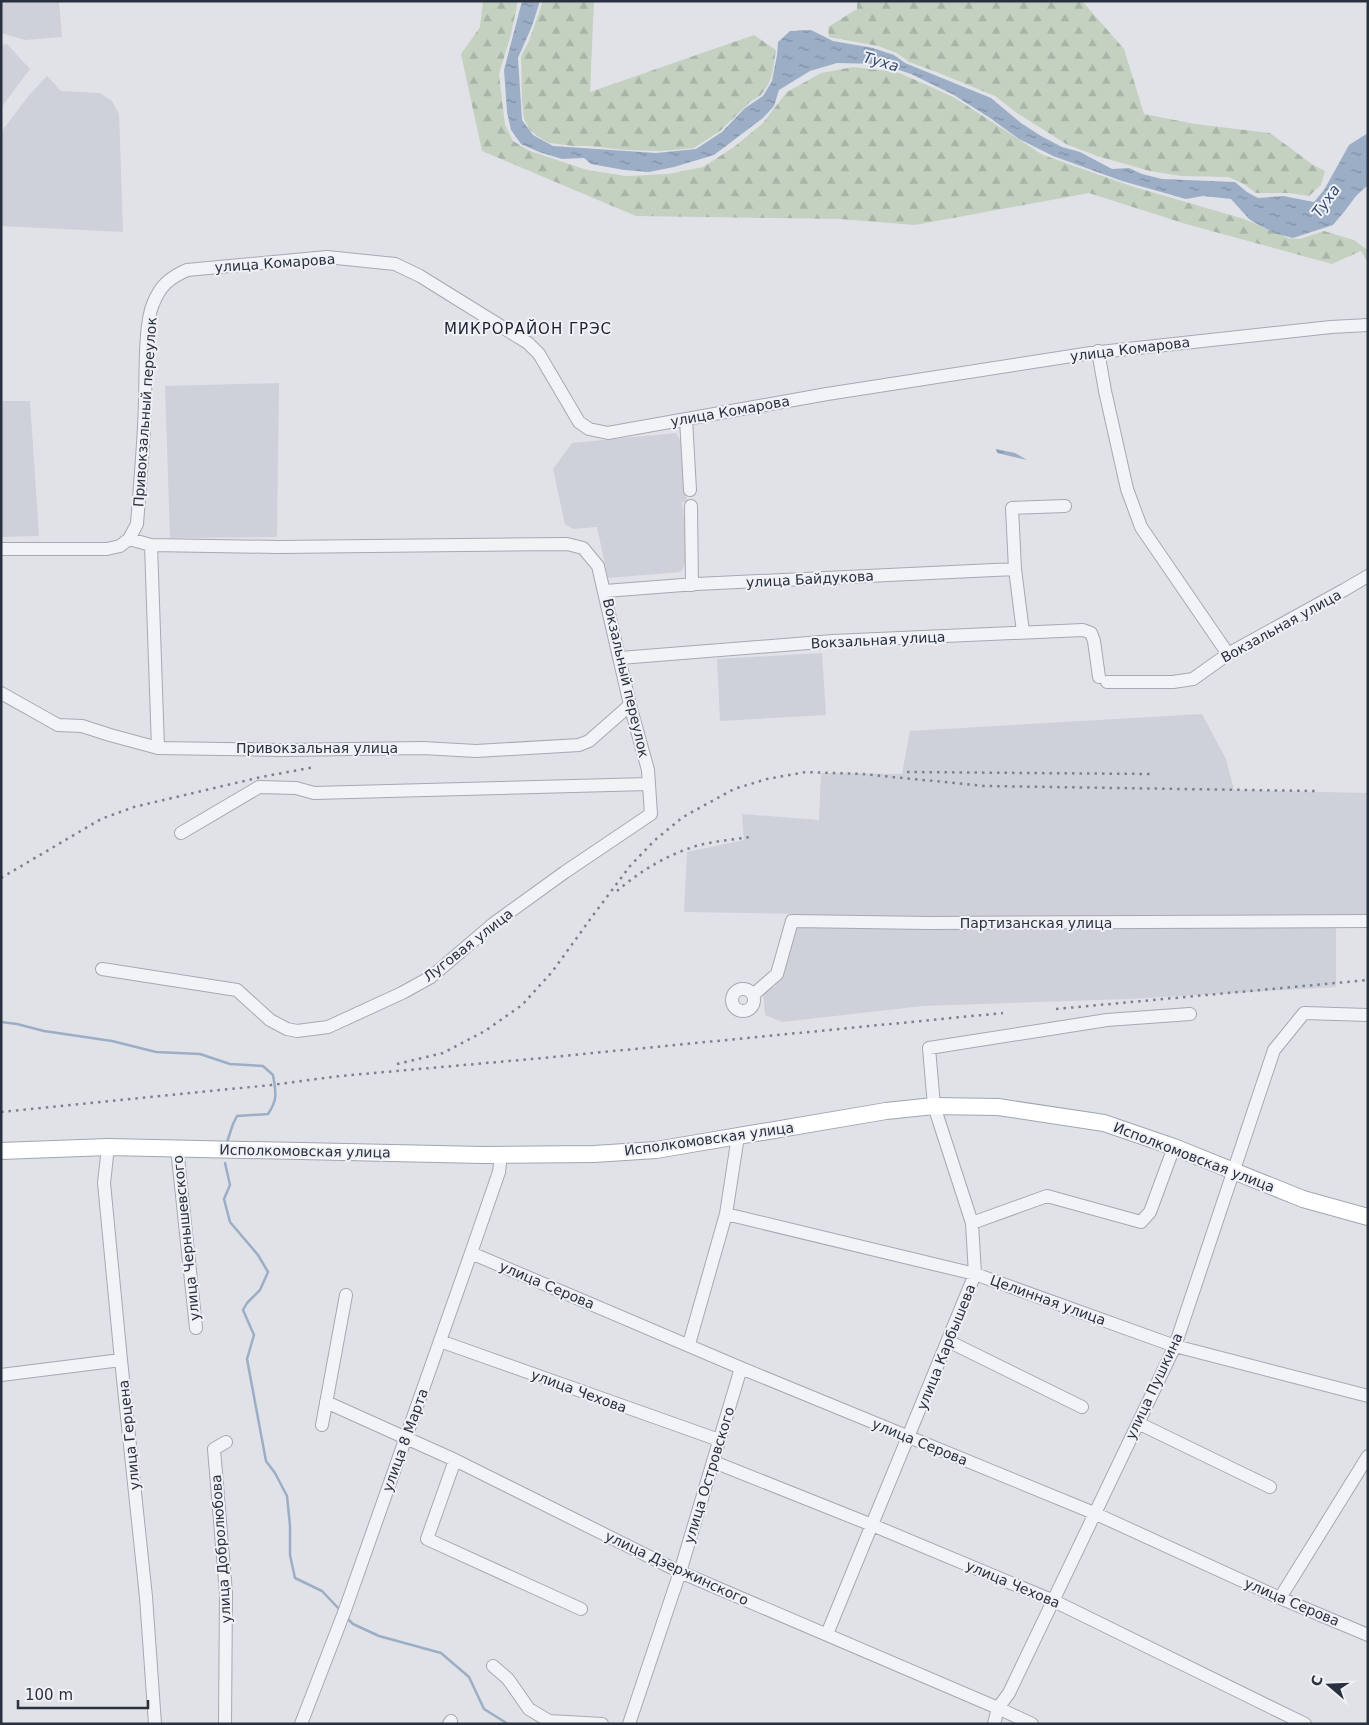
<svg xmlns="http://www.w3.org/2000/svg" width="1369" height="1725" font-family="'DejaVu Sans',sans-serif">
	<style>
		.built { fill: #ced1da }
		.forest { fill: url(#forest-firs) }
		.water { fill: url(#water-ripples) }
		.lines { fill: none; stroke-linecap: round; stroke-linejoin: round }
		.stream { stroke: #9caec6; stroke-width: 2.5 }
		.minor-casing { stroke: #a5a9b2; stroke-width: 14 }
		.major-casing { stroke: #9fa6b3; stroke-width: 18 }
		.minor { stroke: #f2f3f6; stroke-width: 12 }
		.major { stroke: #fff; stroke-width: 16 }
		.rail { stroke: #7a8191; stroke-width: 2.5; stroke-dasharray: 2.5 5; stroke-linecap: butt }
		.labels { text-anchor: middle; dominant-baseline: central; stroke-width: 4; stroke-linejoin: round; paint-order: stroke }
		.street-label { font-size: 14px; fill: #29303e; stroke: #eff1f6 }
		.water-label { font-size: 15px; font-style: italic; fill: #354c70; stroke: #eff1f6 }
		.neighbourhood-label { font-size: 15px; letter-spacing: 1px; fill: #1b212f; stroke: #eff1f6 }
	</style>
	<defs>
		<pattern id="forest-firs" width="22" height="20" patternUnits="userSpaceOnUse" patternTransform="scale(1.25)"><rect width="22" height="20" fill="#c4d1c1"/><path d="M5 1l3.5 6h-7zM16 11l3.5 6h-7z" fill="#a8b4a7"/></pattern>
		<pattern id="water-ripples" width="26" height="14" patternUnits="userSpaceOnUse" patternTransform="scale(1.25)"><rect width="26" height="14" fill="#9caec6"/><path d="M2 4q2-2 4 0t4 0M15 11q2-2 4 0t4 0" fill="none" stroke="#7f8ea2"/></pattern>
	</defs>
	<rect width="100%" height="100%" fill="#e0e2e8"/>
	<!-- built -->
	<path class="built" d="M1,1H59L62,37L25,40L1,33Z
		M7,44L30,69L1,108V45Z
		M47,76L61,91L100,93L112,101L119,114L123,232L1,226V132L30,94Z
		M279,383L277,537L170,538L165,386Z
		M1,401H30L39,536L1,537Z
		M676,433L683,445L687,502H682L688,556L681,572L608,578L597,527L573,529L565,524L553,469L572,443Z
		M822,653L826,715L720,721L717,659Z
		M1202,714L1226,759L1234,790L1368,793V917L1336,920V987L1128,999L923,1006L782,1022L765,1015L763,991L776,986L801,914L684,912L687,852L744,840L742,814L819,820L821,773L902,774L910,731Z"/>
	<!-- forest -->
	<path class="forest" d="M483,1H518L511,34L499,74L505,125L513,141L530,151L587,170L626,176L668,174L703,167L734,147L762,124L787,92L821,73L853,67L897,72L929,86L955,98L1043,155L1131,186L1244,219L1288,238L1300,239L1324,231L1354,240L1366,249L1368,248V263L1361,251L1332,264L1186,224L1089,193L915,225L840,219L636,216L482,151L461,54L480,27Z
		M543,1H594L590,92L754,35L776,50L772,75L768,85L761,95L750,102L720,131L694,148L661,151L626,150L588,146H574L549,143L537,136L530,130L524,119L522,102L521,56L529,41Z
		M857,1H1082L1124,49L1144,114L1195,124L1270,133L1313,165L1325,171L1321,185L1309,196L1289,193H1256L1244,184L1228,177L1181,176L1150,171L1097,156L1066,144L1017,113L995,96L934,71L909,62L897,53L878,46L829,37L828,27L857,9Z"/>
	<!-- water -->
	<path class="water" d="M522,1H540L532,26L518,58L522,120L533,135L553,146L656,153L696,149L722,132L745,108L763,96L772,81L777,55L778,42L790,31L811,30L833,41L873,48L894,55L905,63L991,98L1021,123L1041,136L1062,147L1080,152L1112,169L1129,168L1142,174L1162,179L1235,182L1247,192L1258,198L1283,196L1314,202L1324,190L1349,145L1368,133V185L1356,196L1344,212L1333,225L1293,238L1277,234L1257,224L1249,219L1231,199L1203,196L1186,199L1122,181L1053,156L1019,139L990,118L954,95L911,74L881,64L837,63L810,71L779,90L774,106L763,118L714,155L674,167L649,172L624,170L591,164L584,158L562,159L539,152L521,144L511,130L507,112L504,70Z
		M996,449L1015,453L1027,460L997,453Z"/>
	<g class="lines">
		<!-- stream -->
		<path class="stream" d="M1,1022L17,1024L44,1031L112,1041L156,1052L200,1054L230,1064L263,1066L273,1075C276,1093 278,1099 268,1114L237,1116L233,1124L227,1142
			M225,1163L230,1185L224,1199L230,1222L258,1255L268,1272L260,1290L247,1303L243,1310L254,1335L247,1359L266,1461L275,1473L287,1496L290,1526V1555L295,1578L322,1591L341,1611
			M346,1617L353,1624L379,1636L441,1653L469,1677L484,1709L508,1724"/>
		<defs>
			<path id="minor" d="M1098,351L1105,391L1127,489L1141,527L1228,654
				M686,419L690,490
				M691,506L692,585
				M129,539L137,524C140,483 144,443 145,402C146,377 144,325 153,304C160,286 169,278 187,270L327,257L395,264L420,276L449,294L528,343L539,354L579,422L589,429L608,433L827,394L1091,353L1331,327L1368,325
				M151,545L158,748
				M1,549H107L120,546L129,539L151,545L278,547L567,544L583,548L598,566L630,705L648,770L651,814L565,872L493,924L431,977L402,993L328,1027L297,1031L287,1029L270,1020L237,990L102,969
				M605,591L696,584L1015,569
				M1023,632L1015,569L1012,508L1065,506
				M620,658L833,641L1083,630L1091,633L1094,641L1099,677
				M1107,682H1173L1193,679L1228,654L1344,590L1368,576
				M1,693L58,725L82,726L110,735L158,748L281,750L423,748L476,751L579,745L589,741L630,705
				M181,833L259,787L296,788L314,793L648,784
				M732 1000a11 11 0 1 1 22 0a11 11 0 1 1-22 0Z
				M753,995L777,974L792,921L930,923L1368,921
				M108,1147L104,1183L121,1360L146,1597L155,1724
				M177,1148L196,1328
				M726,1214L975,1274L1175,1346L1368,1396
				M972,1223L1047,1196L1141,1222L1150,1212L1174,1147
				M471,1253L741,1368L1094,1513L1280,1598L1368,1635
				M440,1341L719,1440
				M948,1341L1082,1407
				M689,1344L726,1214L738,1136
				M1,1375L121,1360
				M326,1402L455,1460L680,1572L998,1708L1032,1724
				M1138,1423L1270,1487
				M322,1425L346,1295
				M455,1460L427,1539L581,1609
				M714,1462L872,1525L1054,1601L1305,1724
				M1280,1598L1368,1456
				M827,1634L975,1274L972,1223L934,1106L929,1048L1107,1020L1190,1014
				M493,1666L508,1679L529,1709L549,1721L602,1724
				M225,1724L226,1593L214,1449L226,1442
				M301,1724L345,1610L471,1253L499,1172L501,1155
				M449,1724L451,1721
				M629,1724L680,1572L741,1368
				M994,1724L998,1708L1009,1693L1175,1346L1274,1050L1304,1013L1368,1015"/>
			<path id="major" d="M1,1151L108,1147L483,1155L594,1154L656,1150L886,1111L934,1106L998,1107L1104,1123L1174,1147L1303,1199L1368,1217"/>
		</defs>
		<!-- minor casing -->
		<use href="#minor" class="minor-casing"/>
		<!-- major casing -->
		<use href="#major" class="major-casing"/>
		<!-- minor -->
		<use href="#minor" class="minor"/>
		<!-- major -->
		<use href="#major" class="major"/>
		<!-- rail -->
		<path class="rail" d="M907,772L1150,774
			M1,878L101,819L134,807L261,777L315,767
			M617,891C639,872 665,856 693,847C711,841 732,840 750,837
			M1056,1009L1368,980
			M397,1064L443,1053L485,1031L522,1005L552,972L594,914L630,866L655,840L683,817L734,789L767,779L806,772L862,774L985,786L1315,791
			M1,1112L271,1085L340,1076L532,1059L1003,1013"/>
	</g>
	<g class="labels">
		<!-- street labels -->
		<g class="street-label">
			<text transform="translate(275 263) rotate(-4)">улица Комарова</text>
			<text transform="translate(1130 349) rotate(-7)">улица Комарова</text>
			<text transform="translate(730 411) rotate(-10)">улица Комарова</text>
			<text transform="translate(145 412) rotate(-86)">Привокзальный переулок</text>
			<text transform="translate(810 579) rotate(-3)">улица Байдукова</text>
			<text transform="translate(1281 626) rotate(-29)">Вокзальная улица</text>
			<text transform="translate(878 640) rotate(-3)">Вокзальная улица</text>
			<text transform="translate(626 678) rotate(77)">Вокзальный переулок</text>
			<text x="317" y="748">Привокзальная улица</text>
			<text x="1036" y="923">Партизанская улица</text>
			<text transform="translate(468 945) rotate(-38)">Луговая улица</text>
			<text transform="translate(709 1139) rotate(-8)">Исполкомовская улица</text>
			<text transform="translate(305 1151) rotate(1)">Исполкомовская улица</text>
			<text transform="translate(1194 1157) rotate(21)">Исполкомовская улица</text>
			<text transform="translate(186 1238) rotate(-96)">улица Чернышевского</text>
			<text transform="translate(547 1285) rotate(23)">улица Серова</text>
			<text transform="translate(1048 1300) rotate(20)">Целинная улица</text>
			<text transform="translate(946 1347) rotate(-68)">улица Карбышева</text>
			<text transform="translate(1154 1386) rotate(-65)">улица Пушкина</text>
			<text transform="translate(579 1391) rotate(20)">улица Чехова</text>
			<text transform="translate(129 1435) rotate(-96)">улица Герцена</text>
			<text transform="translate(405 1440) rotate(-70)">улица 8 Марта</text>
			<text transform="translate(920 1442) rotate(22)">улица Серова</text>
			<text transform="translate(709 1475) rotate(-73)">улица Островского</text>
			<text transform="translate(221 1549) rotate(-94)">улица Добролюбова</text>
			<text transform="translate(677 1568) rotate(25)">улица Дзержинского</text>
			<text transform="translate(1013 1584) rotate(23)">улица Чехова</text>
			<text transform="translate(1292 1602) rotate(23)">улица Серова</text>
		</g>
		<!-- water labels -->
		<g class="water-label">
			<text transform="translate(881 62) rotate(16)">Туха</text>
			<text transform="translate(1326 201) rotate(-54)">Туха</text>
		</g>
		<!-- neighbourhood labels -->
		<g class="neighbourhood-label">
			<text x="528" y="329">МИКРОРАЙОН ГРЭС</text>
		</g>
	</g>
	<!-- border -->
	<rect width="1369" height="1725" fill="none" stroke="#29303e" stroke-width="5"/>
	<!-- north arrow -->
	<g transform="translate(1329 1685) rotate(289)" stroke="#eff1f6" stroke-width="4" paint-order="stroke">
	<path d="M0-4L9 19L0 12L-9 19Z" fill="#29303e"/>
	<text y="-8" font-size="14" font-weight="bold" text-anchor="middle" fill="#29303e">С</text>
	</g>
	<!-- scale -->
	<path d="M18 1700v8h130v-8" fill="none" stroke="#29303e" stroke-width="2.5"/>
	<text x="25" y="1700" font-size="15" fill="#29303e" stroke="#eff1f6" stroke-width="4" paint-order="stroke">100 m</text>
</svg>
